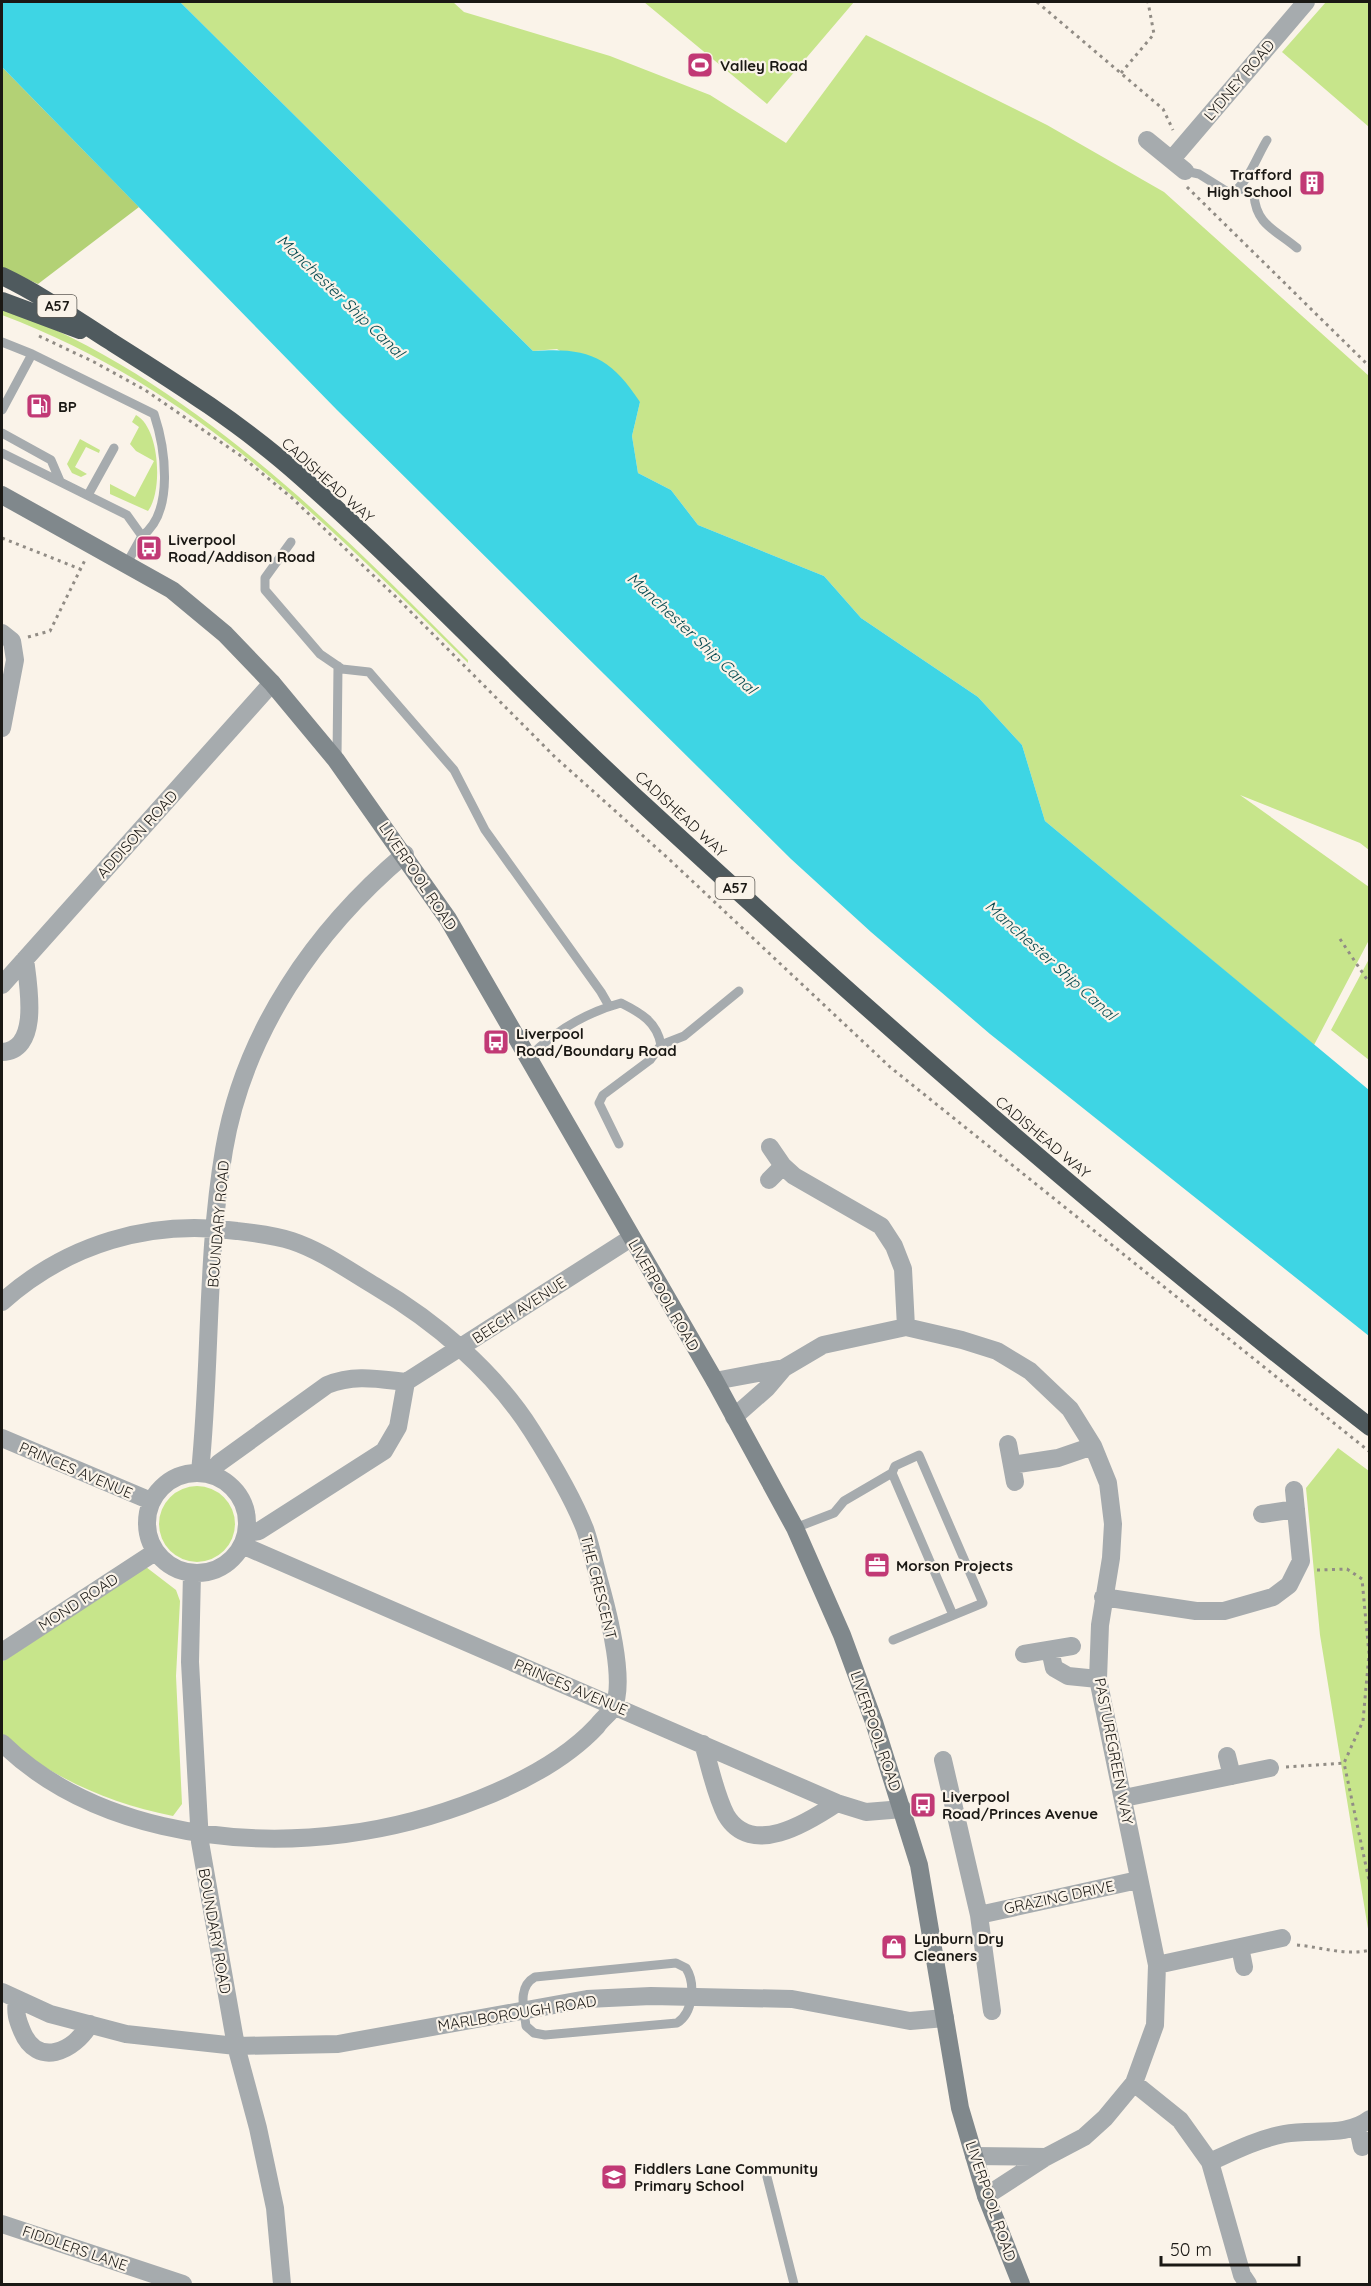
<svg xmlns="http://www.w3.org/2000/svg" width="1371" height="2286" font-family="Quicksand,sans-serif">
	<style>
		.green { fill: #c7e58b }
		.forest { fill: #b3d175 }
		.water { fill: #3ed5e4 }
		.lines { fill: none; stroke-linecap: round; stroke-linejoin: round }
		.path { stroke: #918c85; stroke-width: 3; stroke-dasharray: 3 4.5; stroke-linecap: butt }
		.lane { stroke: #a6abae; stroke-width: 9 }
		.street { stroke: #a6abae; stroke-width: 18 }
		.secondary { stroke: #80888c; stroke-width: 18 }
		.highway { stroke: #4f5a5e; stroke-width: 18 }
		.labels { text-anchor: middle; dominant-baseline: central; stroke-width: 4.5; stroke-linejoin: round; paint-order: stroke }
		.shield { fill: #faf3e9; stroke: #5d5a54; stroke-width: 1.5 }
		.shield-label { font-size: 14px; font-weight: bold; fill: #1a1814 }
		.poi-label { font-size: 15px; font-weight: bold; fill: #1a1814; stroke: #faf3e9; text-anchor: start }
		.street-label { font-size: 15px; fill: #1a1814; stroke: #faf3e9 }
		.water-label { font-size: 16px; font-style: italic; fill: #084b51; stroke: #faf3e9 }
	</style>
	<rect width="100%" height="100%" fill="#faf3e9"/>
	<!-- green -->
	<path class="green" d="M180,2H453L464,12L610,56L710,95L786,143L866,35L1047,125L1164,192L1369,376V850L1360,843L1240,795L1369,887V940L1314,1045L1045,821L1022,745L978,697L861,618L824,576L698,525L671,490L638,473L632,436L640,402L557,349L533,351Z
		M644,2H854L767,104Z
		M1326,2H1369V127L1282,52Z
		M2,307C188,378 330,521 468,660V663C325,522 194,387 2,315Z
		M136,415C160,428 163,491 148,511L110,494V484L135,497L154,461L136,451L130,444L139,427L132,422Z
		M80,439L100,450L99,453L86,447L75,467L87,474L81,477L72,473L67,464Z
		M1369,959V1060L1331,1030Z
		M1338,1448L1369,1471V1935L1320,1635L1306,1488Z
		M159 1524a38 38 0 1 1 76 0a38 38 0 1 1-76 0Z
		M146,1567L176,1590L180,1601L176,1676L182,1804L173,1816C108,1803 53,1778 2,1737V1662Z"/>
	<!-- forest -->
	<path class="forest" d="M2,67L139,207L38,284L2,268Z"/>
	<!-- water -->
	<path class="water" d="M2,2H180L533,351C587,347 610,356 640,402L632,436L638,473L671,490L698,525L824,576L861,618L978,697L1022,745L1045,821L1369,1090V1336L990,1034L871,932L791,859L337,410L2,67Z"/>
	<g class="lines">
		<!-- path -->
		<path class="path" d="M1037,2L1163,109L1173,130
			M1121,73L1154,34L1148,2
			M1187,187L1370,367
			M39,336L94,362L145,390L241,456L292,498L397,598L555,757L671,861L890,1067L1370,1452
			M2,538L80,569
			M28,637L50,631L85,560
			M1340,939L1370,984
			M1317,1570L1347,1569L1362,1579L1369,1654L1363,1721L1344,1763L1370,1885
			M1286,1767L1344,1763
			M1297,1945C1322,1947 1344,1956 1370,1950"/>
		<!-- lane -->
		<path class="lane" d="M1185,171L1199,174L1231,194C1249,182 1256,158 1267,140
			M1240,188L1254,195C1256,225 1276,230 1297,248
			M2,342L32,354L154,414C165,447 175,512 142,536L127,515L2,453
			M2,410L32,354
			M2,433L51,460L60,481
			M88,495L114,448
			M291,542L265,578V590L320,654L342,669L369,672L454,770L485,830L601,992L609,1006
			M127,563L142,536
			M337,757L338,666
			M661,1045L684,1036L739,991
			M528,1058C555,1031 584,1013 621,1003C641,1013 657,1022 661,1045L650,1060L603,1095L599,1103L619,1144
			M892,1473L953,1615
			M795,1528L834,1513L844,1501L892,1473L895,1466L919,1455L983,1603L893,1640
			M676,1963L686,1968C696,1984 693,2013 677,2023L545,2035L534,2033L526,2026C524,2009 517,1987 535,1977Z
			M767,2177L794,2284"/>
		<!-- street -->
		<path class="street" d="M1147,140L1185,171
			M1172,159L1306,2
			M2,633L12,641L15,660L2,728
			M2,985L272,683
			M2,1052C41,1051 28,984 25,959
			M770,1147L783,1166L794,1176L881,1226L894,1246L903,1269L906,1327
			M769,1180L783,1166
			M2,1302C67,1244 150,1219 237,1231C255,1233 274,1235 292,1241C322,1251 348,1270 375,1286C436,1322 494,1371 532,1431C551,1461 572,1496 585,1529C592,1549 596,1571 602,1591C609,1617 626,1684 613,1708C609,1714 601,1720 597,1726C541,1786 425,1824 345,1834C229,1849 89,1828 2,1743
			M715,1381L784,1368L823,1345L906,1327L962,1340L997,1351L1030,1371L1070,1409L1093,1446L1108,1483L1113,1524L1111,1558L1100,1625L1098,1679L1157,1965L1155,2025L1134,2083L1105,2118L1084,2137L1046,2157L986,2196
			M734,1417L767,1388L784,1368
			M2,1438L151,1501
			M1008,1444L1015,1482
			M1012,1465L1058,1458L1093,1446
			M200,1472C211,1365 206,1256 224,1150C244,1032 315,930 405,854
			M147 1523a50 50 0 1 1 100 0a50 50 0 1 1-100 0Z
			M210,1474L219,1463L327,1385C354,1374 378,1379 406,1382L631,1238
			M1262,1514L1296,1509
			M246,1533L259,1531L384,1451L398,1427L406,1382
			M242,1545L837,1803L866,1812L903,1809
			M192,1573L190,1662L200,1842L236,2046L258,2128L275,2208L282,2284
			M1103,1597L1196,1611H1224L1273,1597L1289,1585L1301,1561L1294,1490
			M1050,1650L1054,1668L1068,1676L1098,1679
			M2,1652L155,1552
			M1024,1654L1072,1646
			M703,1744C710,1766 715,1794 726,1815C751,1858 807,1823 837,1803
			M1227,1756L1232,1776
			M943,1760L979,1915L992,2011
			M1124,1798L1270,1768
			M979,1915L1138,1880
			M1240,1947L1244,1967
			M1157,1965L1282,1938
			M2,1992L50,2014L126,2034L236,2046L338,2044L587,1999L651,1996L792,1999L910,2021L945,2018
			M17,1999C15,2013 17,2019 22,2031C37,2068 74,2052 90,2024
			M1134,2083L1180,2120L1210,2162L1242,2275L1248,2284
			M1358,2128L1362,2147
			M974,2156L1046,2157
			M1210,2162C1234,2151 1258,2139 1284,2134C1313,2128 1345,2138 1370,2119
			M2,2224L183,2284"/>
		<!-- secondary -->
		<path class="secondary" d="M2,495L172,590L225,634L272,683L336,760L448,919L715,1381L795,1528L842,1635L874,1722L919,1865L960,2108L986,2196L1021,2284"/>
		<!-- highway -->
		<path class="highway" d="M2,276C40,294 74,318 110,341C175,382 242,424 300,476C419,581 528,699 645,806C879,1022 1118,1232 1370,1427
			M2,301L80,330"/>
	</g>
	<!-- icons -->
	<defs>
		<symbol id="stadium-square" viewBox="-11 -11 22 22"><rect x="-9" y="-9" width="18" height="18" rx="4" fill="#c13975" stroke="#faf3e9"/><path d="M0-5a6.5 5 0 1 0 0 10a6.5 5 0 1 0 0-10ZM-3.5-1.8h7v3.6h-7Z" fill="#fff"/></symbol>
		<symbol id="building-square" viewBox="-11 -11 22 22"><rect x="-9" y="-9" width="18" height="18" rx="4" fill="#c13975" stroke="#faf3e9"/><path d="M-4-6H4V6H1V3H-1V6H-4ZM-2.5-4.3h1.7v1.8h-1.7ZM.8-4.3h1.7v1.8H.8ZM-2.5-1h1.7V.8h-1.7ZM.8-1h1.7V.8H.8Z" fill="#fff"/></symbol>
		<symbol id="fuel-square" viewBox="-11 -11 22 22"><rect x="-9" y="-9" width="18" height="18" rx="4" fill="#c13975" stroke="#faf3e9"/><path d="M-5.5-6h7V0h2V4h1.3V-2.5L3-4.5l.8-.8L6-3V5H2.5V1h-1V6h-7ZM-4.2-4.7v3.2H.2V-4.7Z" fill="#fff"/></symbol>
		<symbol id="bus-square" viewBox="-11 -11 22 22"><rect x="-9" y="-9" width="18" height="18" rx="4" fill="#c13975" stroke="#faf3e9"/><path d="M-5-6H5V4H4V6H2V4H-2V6H-4V4H-5ZM-3.5-4V0h7V-4ZM-3.5 1.2v1.5H-2V1.2ZM2 1.2v1.5H3.5V1.2Z" fill="#fff"/></symbol>
		<symbol id="office-square" viewBox="-11 -11 22 22"><rect x="-9" y="-9" width="18" height="18" rx="4" fill="#c13975" stroke="#faf3e9"/><path d="M-6-3h4V-5.5h4V-3h4V5H-6ZM-1-4.5V-3h2v-1.5ZM-6 0V1H6V0Z" fill="#fff"/></symbol>
		<symbol id="shop-square" viewBox="-11 -11 22 22"><rect x="-9" y="-9" width="18" height="18" rx="4" fill="#c13975" stroke="#faf3e9"/><path d="M-5-2.5h2.3a2.7 3.5 0 0 1 5.4 0H5L5.5 6h-11ZM-1.5-2.5h3a1.5 2.3 0 0 0-3 0Z" fill="#fff"/></symbol>
		<symbol id="school-square" viewBox="-11 -11 22 22"><rect x="-9" y="-9" width="18" height="18" rx="4" fill="#c13975" stroke="#faf3e9"/><path d="M0-5L7-2L0 1L-7-2ZM-4 1L0 2.5L4 1V4Q0 6-4 4Z" fill="#fff"/></symbol>
	</defs>
	<g fill-rule="evenodd">
		<use href="#stadium-square" x="685" y="50" width="30" height="30"/>
		<use href="#building-square" x="1297" y="168" width="30" height="30"/>
		<use href="#fuel-square" x="24" y="391" width="30" height="30"/>
		<use href="#bus-square" x="134" y="533" width="30" height="30"/>
		<use href="#bus-square" x="481" y="1027" width="30" height="30"/>
		<use href="#office-square" x="862" y="1550" width="30" height="30"/>
		<use href="#bus-square" x="908" y="1790" width="30" height="30"/>
		<use href="#shop-square" x="879" y="1932" width="30" height="30"/>
		<use href="#school-square" x="599" y="2162" width="30" height="30"/>
	</g>
	<g class="labels">
		<!-- shield labels -->
		<g class="shield">
			<rect x="37.5" y="295" width="39" height="22" rx="4.5"/>
			<rect x="715.5" y="877" width="39" height="22" rx="4.5"/>
		</g>
		<g class="shield-label">
			<text x="57" y="306">A57</text>
			<text x="735" y="888">A57</text>
		</g>
		<!-- poi labels -->
		<g class="poi-label">
			<text x="720" y="65">Valley Road</text>
			<text x="1292" y="174" text-anchor="end">Trafford<tspan x="1292" dy="17">High School</tspan></text>
			<text x="58" y="406">BP</text>
			<text x="168" y="539">Liverpool<tspan x="168" dy="17">Road/Addison Road</tspan></text>
			<text x="516" y="1033">Liverpool<tspan x="516" dy="17">Road/Boundary Road</tspan></text>
			<text x="896" y="1565">Morson Projects</text>
			<text x="942" y="1796">Liverpool<tspan x="942" dy="17">Road/Princes Avenue</tspan></text>
			<text x="914" y="1938">Lynburn Dry<tspan x="914" dy="17">Cleaners</tspan></text>
			<text x="634" y="2168">Fiddlers Lane Community<tspan x="634" dy="17">Primary School</tspan></text>
		</g>
		<!-- street labels -->
		<g class="street-label">
			<text transform="translate(1239 80) rotate(-50)">LYDNEY ROAD</text>
			<text transform="translate(328 480) rotate(42)">CADISHEAD WAY</text>
			<text transform="translate(681 814) rotate(43)">CADISHEAD WAY</text>
			<text transform="translate(137 834) rotate(-48)">ADDISON ROAD</text>
			<text transform="translate(418 876) rotate(56)">LIVERPOOL ROAD</text>
			<text transform="translate(1043 1137) rotate(40)">CADISHEAD WAY</text>
			<text transform="translate(218 1224) rotate(-85)">BOUNDARY ROAD</text>
			<text transform="translate(664 1295) rotate(60)">LIVERPOOL ROAD</text>
			<text transform="translate(519 1310) rotate(-33)">BEECH AVENUE</text>
			<text transform="translate(76 1470) rotate(23)">PRINCES AVENUE</text>
			<text transform="translate(599 1587) rotate(76)">THE CRESCENT</text>
			<text transform="translate(78 1602) rotate(-33)">MOND ROAD</text>
			<text transform="translate(571 1687) rotate(23)">PRINCES AVENUE</text>
			<text transform="translate(876 1731) rotate(71)">LIVERPOOL ROAD</text>
			<text transform="translate(1114 1751) rotate(79)">PASTUREGREEN WAY</text>
			<text transform="translate(1059 1897) rotate(-12)">GRAZING DRIVE</text>
			<text transform="translate(215 1931) rotate(80)">BOUNDARY ROAD</text>
			<text transform="translate(517 2013) rotate(-9)">MARLBOROUGH ROAD</text>
			<text transform="translate(991 2201) rotate(71)">LIVERPOOL ROAD</text>
			<text transform="translate(75 2248) rotate(19)">FIDDLERS LANE</text>
		</g>
		<!-- water labels -->
		<g class="water-label">
			<text transform="translate(341 296) rotate(44)">Manchester Ship Canal</text>
			<text transform="translate(692 633) rotate(43)">Manchester Ship Canal</text>
			<text transform="translate(1051 960) rotate(42)">Manchester Ship Canal</text>
		</g>
	</g>
	<!-- border -->
	<rect width="1371" height="2286" fill="none" stroke="#1a1814" stroke-width="6"/>
	<!-- scale -->
	<path d="M1161 2256v9h138v-9" fill="none" stroke="#1a1814" stroke-width="3"/>
	<text x="1170" y="2256" font-size="18" fill="#1a1814" stroke="#faf3e9" stroke-width="4.5" paint-order="stroke">50 m</text>
</svg>
